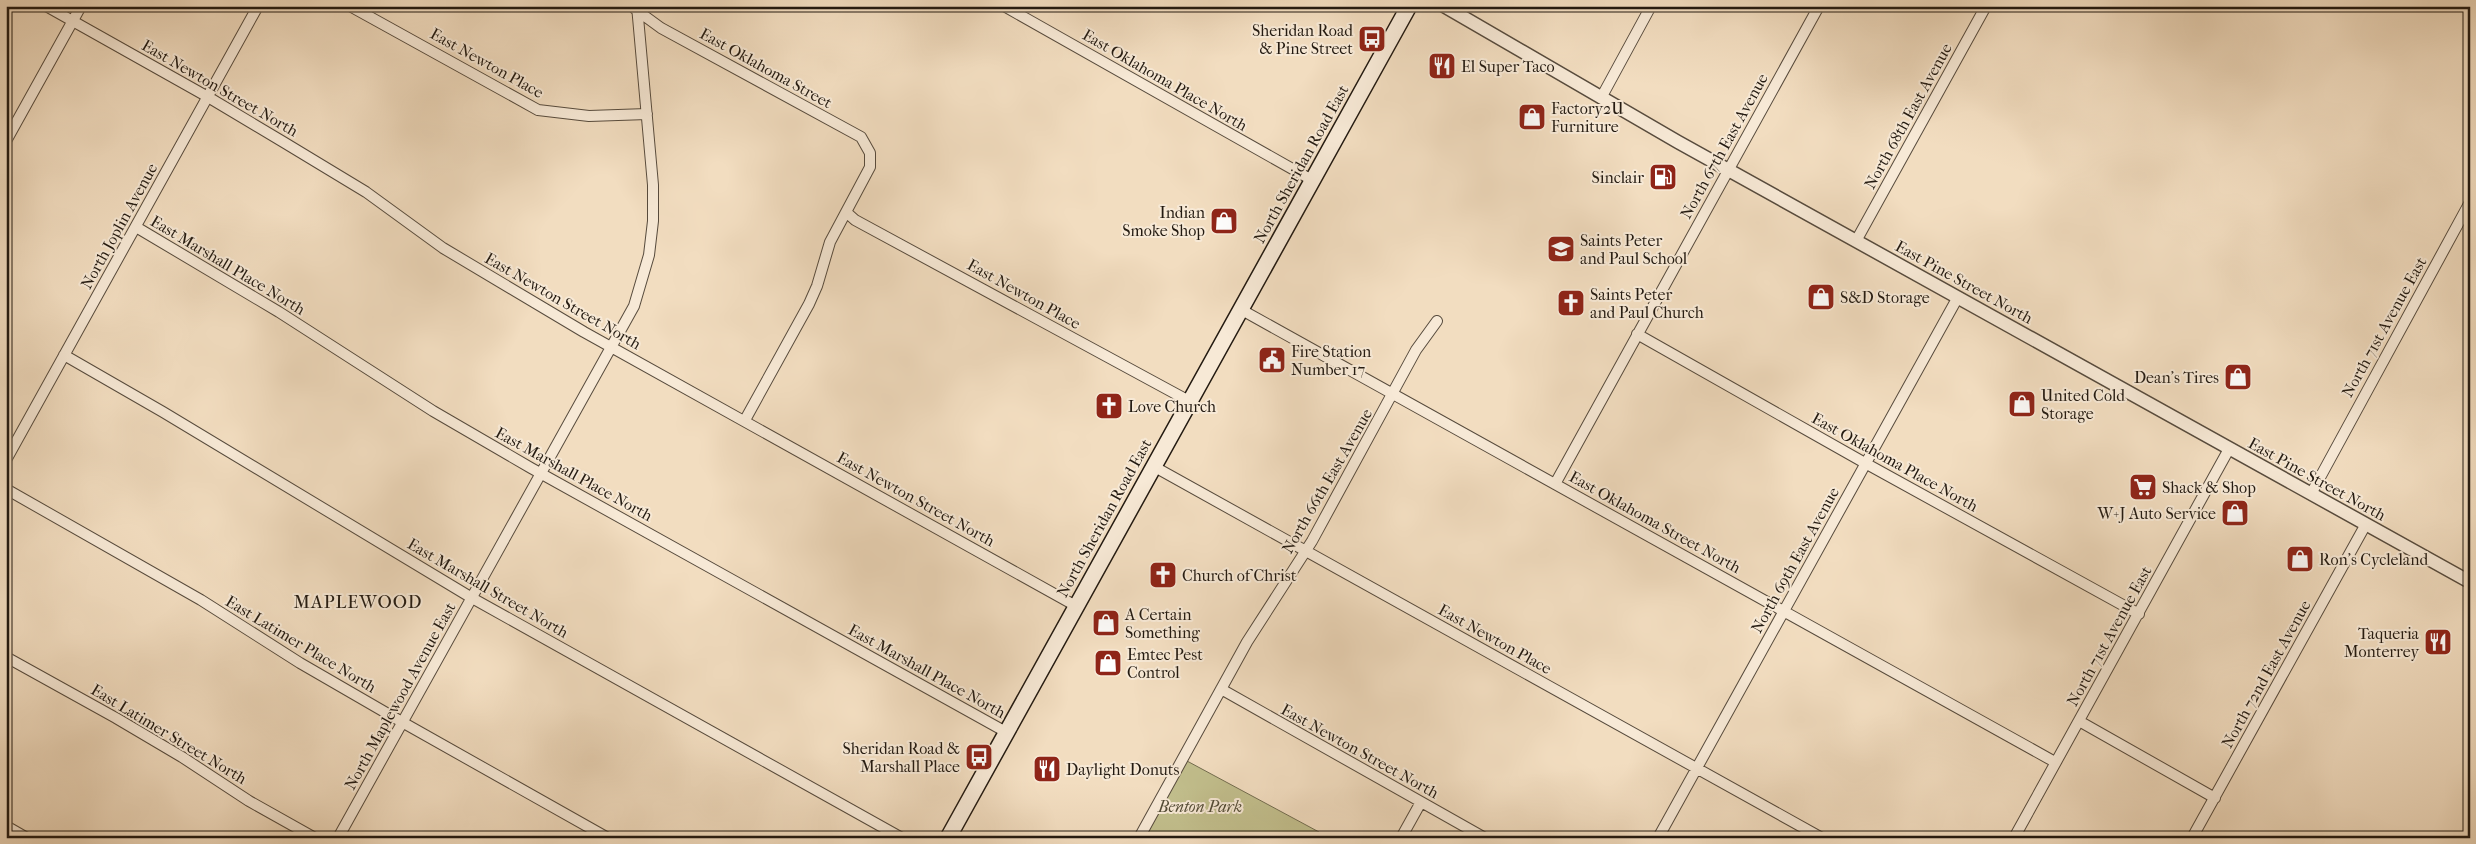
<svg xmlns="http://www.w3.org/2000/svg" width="2476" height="844" font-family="'IM FELL French Canon',serif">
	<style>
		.green { fill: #c2bf8d; stroke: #726c4f }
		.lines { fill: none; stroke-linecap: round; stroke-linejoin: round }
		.minor-casing { stroke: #574b3d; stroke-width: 12 }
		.tertiary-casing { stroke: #574b3d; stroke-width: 15 }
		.secondary-casing { stroke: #231a11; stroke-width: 18 }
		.minor { stroke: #f7e9d6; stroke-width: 10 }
		.tertiary { stroke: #f7e9d6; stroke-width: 12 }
		.secondary { stroke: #f7e9d6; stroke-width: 15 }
		.labels { text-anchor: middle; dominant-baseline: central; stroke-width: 4; stroke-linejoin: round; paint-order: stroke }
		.poi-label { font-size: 16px; fill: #231a11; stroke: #f7e9d6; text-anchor: start }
		.street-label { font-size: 16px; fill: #231a11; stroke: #f7e9d6 }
		.park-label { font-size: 16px; font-style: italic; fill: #534c36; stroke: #f7e9d6 }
		.neighbourhood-label { font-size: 18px; letter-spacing: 1px; fill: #231a11; stroke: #f7e9d6 }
	</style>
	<rect width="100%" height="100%" fill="#f2ddc0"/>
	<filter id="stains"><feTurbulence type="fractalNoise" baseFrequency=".004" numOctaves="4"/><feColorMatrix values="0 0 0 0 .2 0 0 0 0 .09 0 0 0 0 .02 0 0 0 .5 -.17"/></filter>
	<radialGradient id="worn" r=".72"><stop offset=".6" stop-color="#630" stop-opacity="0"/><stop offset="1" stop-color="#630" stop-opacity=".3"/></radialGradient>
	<!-- green -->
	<path class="green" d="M1187,761L1319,832L1316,838H1144Z"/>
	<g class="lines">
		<defs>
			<path id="minor" d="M46,6L208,97L285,143L366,192L443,248L584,332L1076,606
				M350,6L538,110L589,116L647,114
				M1004,6L1312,180
				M635,9L661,28L861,137L870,153V167L830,242L817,286L809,304L745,420
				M1601,98L1651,6
				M6,141L81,6
				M846,212L855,220L1189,401
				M136,227L279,312L433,411L531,468L1006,732
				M1856,241L1986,6
				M1240,309L2055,762
				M1637,334L1865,463L2139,614
				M64,355L163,412L472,598L902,838
				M6,460L258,6
				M1153,466L1822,838
				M1555,484L1819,6
				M6,489L201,600L300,663L402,722L608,838
				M2311,494L2470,202
				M6,657L116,718L182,757L249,801L315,838
				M1221,689L1485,838
				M2079,721L2215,798
				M6,826L27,838
				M338,838L634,306L649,255L653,221V185L637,6
				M1139,838L1247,642L1312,541L1416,350L1437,321
				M1401,838L1421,802
				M1658,838L1958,297
				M2014,838L2229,449
				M2192,838L2366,524"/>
			<path id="tertiary" d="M1444,6L1678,142L2470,582"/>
			<path id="secondary" d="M948,838L1409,6"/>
		</defs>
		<!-- minor casing -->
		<use href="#minor" class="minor-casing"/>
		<!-- tertiary casing -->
		<use href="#tertiary" class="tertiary-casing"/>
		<!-- secondary casing -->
		<use href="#secondary" class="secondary-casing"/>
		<!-- minor -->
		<use href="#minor" class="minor"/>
		<!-- tertiary -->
		<use href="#tertiary" class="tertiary"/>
		<!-- secondary -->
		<use href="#secondary" class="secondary"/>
	</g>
	<!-- icons -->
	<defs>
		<symbol id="bus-square" viewBox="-11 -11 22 22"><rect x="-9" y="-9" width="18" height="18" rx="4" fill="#8f2418" stroke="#f7e9d6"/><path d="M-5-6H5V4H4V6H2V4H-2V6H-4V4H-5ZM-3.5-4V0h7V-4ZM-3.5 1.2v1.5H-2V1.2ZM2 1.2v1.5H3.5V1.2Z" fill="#fff"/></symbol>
		<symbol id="restaurant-square" viewBox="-11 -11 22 22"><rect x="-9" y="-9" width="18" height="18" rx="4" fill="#8f2418" stroke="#f7e9d6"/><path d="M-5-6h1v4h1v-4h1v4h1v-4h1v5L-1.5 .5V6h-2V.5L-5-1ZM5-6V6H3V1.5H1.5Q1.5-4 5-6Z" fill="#fff"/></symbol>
		<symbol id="shop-square" viewBox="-11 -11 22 22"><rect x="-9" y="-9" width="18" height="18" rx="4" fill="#8f2418" stroke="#f7e9d6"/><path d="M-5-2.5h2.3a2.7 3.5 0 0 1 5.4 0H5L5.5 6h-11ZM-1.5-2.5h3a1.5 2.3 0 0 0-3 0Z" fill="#fff"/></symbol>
		<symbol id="fuel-square" viewBox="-11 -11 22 22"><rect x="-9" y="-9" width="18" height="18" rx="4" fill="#8f2418" stroke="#f7e9d6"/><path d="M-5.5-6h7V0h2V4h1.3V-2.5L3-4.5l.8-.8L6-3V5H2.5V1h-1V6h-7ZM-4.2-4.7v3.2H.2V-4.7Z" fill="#fff"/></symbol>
		<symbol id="school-square" viewBox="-11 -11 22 22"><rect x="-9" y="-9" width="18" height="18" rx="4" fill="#8f2418" stroke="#f7e9d6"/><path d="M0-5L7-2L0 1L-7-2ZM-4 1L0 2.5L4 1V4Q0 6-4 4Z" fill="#fff"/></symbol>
		<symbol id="church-square" viewBox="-11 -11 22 22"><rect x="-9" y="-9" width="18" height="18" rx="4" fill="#8f2418" stroke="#f7e9d6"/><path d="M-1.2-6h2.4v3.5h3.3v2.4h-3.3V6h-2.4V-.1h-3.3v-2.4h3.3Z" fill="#fff"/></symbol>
		<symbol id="civic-square" viewBox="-11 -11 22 22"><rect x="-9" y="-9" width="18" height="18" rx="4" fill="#8f2418" stroke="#f7e9d6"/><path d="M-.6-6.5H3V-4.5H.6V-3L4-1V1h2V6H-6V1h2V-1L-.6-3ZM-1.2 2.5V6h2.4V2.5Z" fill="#fff"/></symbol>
		<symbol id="supermarket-square" viewBox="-11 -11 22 22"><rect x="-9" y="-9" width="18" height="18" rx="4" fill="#8f2418" stroke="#f7e9d6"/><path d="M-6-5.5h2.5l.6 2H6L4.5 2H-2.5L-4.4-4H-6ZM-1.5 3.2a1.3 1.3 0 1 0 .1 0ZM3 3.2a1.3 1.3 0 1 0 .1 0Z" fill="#fff"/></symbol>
	</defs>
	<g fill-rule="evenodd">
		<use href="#bus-square" x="1356" y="23" width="32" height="32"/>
		<use href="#restaurant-square" x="1426" y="50" width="32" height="32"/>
		<use href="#shop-square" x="1516" y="101" width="32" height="32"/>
		<use href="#fuel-square" x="1647" y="161" width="32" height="32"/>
		<use href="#shop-square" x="1208" y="205" width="32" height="32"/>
		<use href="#school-square" x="1545" y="233" width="32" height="32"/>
		<use href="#shop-square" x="1805" y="281" width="32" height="32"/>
		<use href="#church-square" x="1555" y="287" width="32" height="32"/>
		<use href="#civic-square" x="1256" y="344" width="32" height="32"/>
		<use href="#shop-square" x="2222" y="361" width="32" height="32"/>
		<use href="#shop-square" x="2006" y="388" width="32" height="32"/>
		<use href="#church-square" x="1093" y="390" width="32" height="32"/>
		<use href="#supermarket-square" x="2127" y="471" width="32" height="32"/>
		<use href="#shop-square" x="2219" y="497" width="32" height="32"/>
		<use href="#shop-square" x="2284" y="543" width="32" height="32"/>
		<use href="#church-square" x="1147" y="559" width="32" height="32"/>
		<use href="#shop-square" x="1090" y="607" width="32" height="32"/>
		<use href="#restaurant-square" x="2422" y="626" width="32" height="32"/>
		<use href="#shop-square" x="1092" y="647" width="32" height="32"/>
		<use href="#bus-square" x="963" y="741" width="32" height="32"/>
		<use href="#restaurant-square" x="1031" y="753" width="32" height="32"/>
	</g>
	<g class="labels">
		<!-- poi labels -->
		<g class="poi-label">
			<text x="1353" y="30" text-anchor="end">Sheridan Road<tspan x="1353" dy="18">&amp; Pine Street</tspan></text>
			<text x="1461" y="66">El Super Taco</text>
			<text x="1551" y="108">Factory2U<tspan x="1551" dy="18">Furniture</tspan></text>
			<text x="1644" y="177" text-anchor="end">Sinclair</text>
			<text x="1205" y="212" text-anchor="end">Indian<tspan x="1205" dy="18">Smoke Shop</tspan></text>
			<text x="1580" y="240">Saints Peter<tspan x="1580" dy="18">and Paul School</tspan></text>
			<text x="1590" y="294">Saints Peter<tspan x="1590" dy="18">and Paul Church</tspan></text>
			<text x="1840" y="297">S&amp;D Storage</text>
			<text x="1291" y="351">Fire Station<tspan x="1291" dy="18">Number 17</tspan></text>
			<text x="2219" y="377" text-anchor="end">Dean's Tires</text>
			<text x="2041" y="395">United Cold<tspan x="2041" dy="18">Storage</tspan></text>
			<text x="1128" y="406">Love Church</text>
			<text x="2162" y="487">Shack &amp; Shop</text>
			<text x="2216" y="513" text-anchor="end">W+J Auto Service</text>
			<text x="2319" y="559">Ron's Cycleland</text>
			<text x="1182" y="575">Church of Christ</text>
			<text x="1125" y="614">A Certain<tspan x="1125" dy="18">Something</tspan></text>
			<text x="2419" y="633" text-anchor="end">Taqueria<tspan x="2419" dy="18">Monterrey</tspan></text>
			<text x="1127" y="654">Emtec Pest<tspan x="1127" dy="18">Control</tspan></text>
			<text x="960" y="748" text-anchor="end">Sheridan Road &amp;<tspan x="960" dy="18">Marshall Place</tspan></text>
			<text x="1066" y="769">Daylight Donuts</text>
		</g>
		<!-- street labels -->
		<g class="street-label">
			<text transform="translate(487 63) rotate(29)">East Newton Place</text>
			<text transform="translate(766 68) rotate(29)">East Oklahoma Street</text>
			<text transform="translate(1165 80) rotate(30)">East Oklahoma Place North</text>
			<text transform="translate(220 88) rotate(30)">East Newton Street North</text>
			<text transform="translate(1908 116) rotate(-61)">North 68th East Avenue</text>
			<text transform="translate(1724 146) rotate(-61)">North 67th East Avenue</text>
			<text transform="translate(1301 164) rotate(-61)">North Sheridan Road East</text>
			<text transform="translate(119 226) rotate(-61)">North Joplin Avenue</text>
			<text transform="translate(228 265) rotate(31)">East Marshall Place North</text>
			<text transform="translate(1964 282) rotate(29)">East Pine Street North</text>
			<text transform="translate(1024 294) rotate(29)">East Newton Place</text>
			<text transform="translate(563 301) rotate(30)">East Newton Street North</text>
			<text transform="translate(2384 327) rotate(-61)">North 71st Avenue East</text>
			<text transform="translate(1895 462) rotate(29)">East Oklahoma Place North</text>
			<text transform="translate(574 474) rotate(29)">East Marshall Place North</text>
			<text transform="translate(2317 479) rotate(29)">East Pine Street North</text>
			<text transform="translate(1327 481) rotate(-60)">North 66th East Avenue</text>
			<text transform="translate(916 499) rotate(29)">East Newton Street North</text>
			<text transform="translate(1104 518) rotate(-61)">North Sheridan Road East</text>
			<text transform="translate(1655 522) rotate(29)">East Oklahoma Street North</text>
			<text transform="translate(1795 560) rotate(-61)">North 69th East Avenue</text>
			<text transform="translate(488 588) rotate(30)">East Marshall Street North</text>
			<text transform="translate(2109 636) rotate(-61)">North 71st Avenue East</text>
			<text transform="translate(1495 639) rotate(29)">East Newton Place</text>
			<text transform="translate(301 644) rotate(31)">East Latimer Place North</text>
			<text transform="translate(927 671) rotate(29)">East Marshall Place North</text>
			<text transform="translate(2266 674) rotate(-61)">North 72nd East Avenue</text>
			<text transform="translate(400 696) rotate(-61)">North Maplewood Avenue East</text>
			<text transform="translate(169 734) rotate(31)">East Latimer Street North</text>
			<text transform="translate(1360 751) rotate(29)">East Newton Street North</text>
		</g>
		<!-- park labels -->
		<g class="park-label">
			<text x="1200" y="806">Benton Park</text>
		</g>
		<!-- neighbourhood labels -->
		<g class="neighbourhood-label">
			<text x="358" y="602">MAPLEWOOD</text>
		</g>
	</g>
	<!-- margin -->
	<rect width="2476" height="844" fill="none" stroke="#f2ddc0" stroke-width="25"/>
	<rect x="8" y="8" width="2461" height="829" fill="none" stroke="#231a11" stroke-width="2.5"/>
	<rect x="12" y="12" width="2451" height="819" fill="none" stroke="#231a11"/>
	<rect width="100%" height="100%" filter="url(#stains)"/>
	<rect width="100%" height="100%" fill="url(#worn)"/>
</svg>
